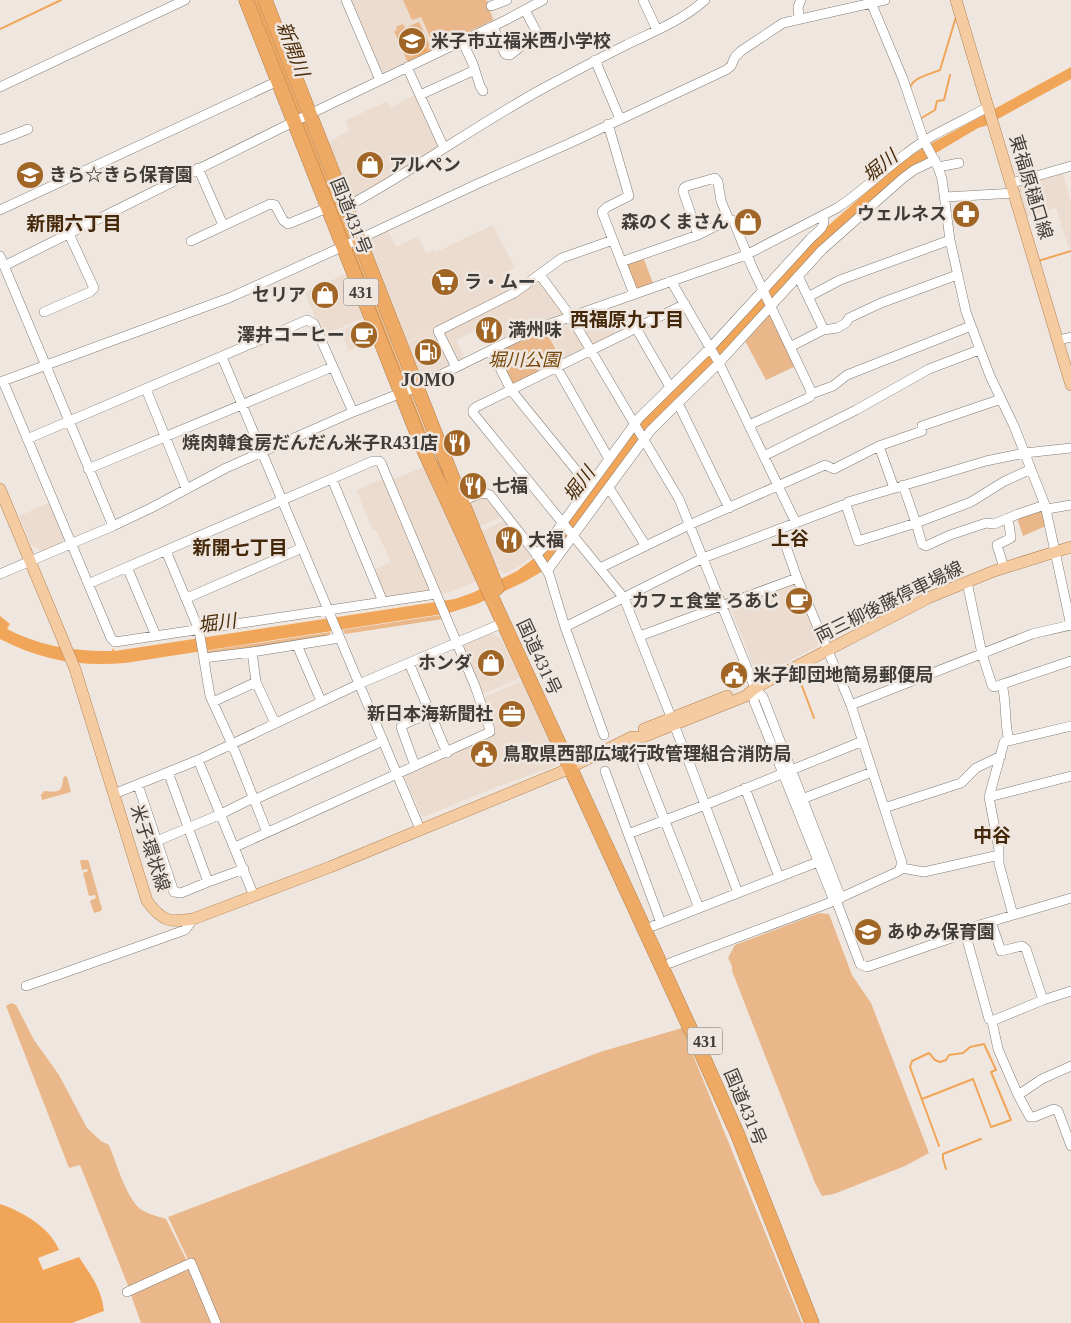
<svg xmlns="http://www.w3.org/2000/svg" width="1071" height="1323" font-family="'Times New Roman','Noto Sans JP',serif">
	<style>
		.built { fill: #ebdccf }
		.green { fill: #e9b789 }
		.water { fill: #f1a558 }
		.lines { fill: none; stroke-linecap: round; stroke-linejoin: round }
		.stream { stroke: #f1a558; stroke-width: 2 }
		.minor-casing { stroke: #827b74; stroke-width: 10 }
		.major-casing { stroke: #b18355; stroke-width: 12 }
		.highway-casing { stroke: #b18355; stroke-width: 15 }
		.minor { stroke: #fff; stroke-width: 9 }
		.major { stroke: #f5cba2; stroke-width: 11 }
		.highway { stroke: #eea964; stroke-width: 14 }
		.labels { text-anchor: middle; dominant-baseline: central; stroke-width: 5; stroke-linejoin: round; paint-order: stroke }
		.shield { fill: #efe7df; stroke: #746f6b; stroke-width: 1 }
		.shield-label { font-size: 16px; font-weight: bold; fill: #403c39 }
		.poi-label { font-size: 18px; font-weight: bold; fill: #403c39; stroke: #efe7df; text-anchor: start }
		.street-label { font-size: 18px; fill: #403c39; stroke: #efe7df }
		.park-label { font-size: 18px; font-style: italic; fill: #774609; stroke: #efe7df }
		.water-label { font-size: 19px; font-style: italic; fill: #4a2c0a; stroke: #efe7df }
		.neighbourhood-label { font-size: 19px; font-weight: bold; fill: #442809; stroke: #efe7df }
	</style>
	<rect width="100%" height="100%" fill="#efe7df"/>
	<!-- built -->
	<path class="built" d="M348,0H488L495,21L382,77Z
		M418,93L441,147L351,202L328,143L349,130L345,121L387,101L391,108Z
		M1062,171L1071,201V248L1069,249L1056,208L1026,217L1017,184Z
		M493,225L515,268L503,274L511,291L433,330L449,362L448,366L428,376L417,370L407,343L433,330L406,342L366,240L387,228L396,247L418,236L426,253L434,249L436,252Z
		M346,274L363,318L322,336L305,292Z
		M536,281H540L564,312L563,315L505,338L495,322L456,340L465,358L459,361L454,360L443,335L444,331Z
		M607,308L616,335L596,345H592L578,322L580,318Z
		M364,320L372,340L349,351L340,331Z
		M567,323L570,324L584,348V351L564,361L546,330Z
		M424,467L476,582L447,593L439,594L391,480Z
		M384,478L430,588L428,592L388,598L384,596L373,570L391,562L376,530L373,531L356,490Z
		M484,496L488,497L503,516L479,527L471,507V501Z
		M51,502L65,538L64,542L43,551L31,545L19,516Z
		M506,520L533,556L520,566L504,574L501,570L497,571L481,531Z
		M792,584L797,586L820,640L818,646L763,675L755,671L732,611L734,606Z
		M491,632L502,640L520,678L481,695L462,648L464,644Z
		M522,681L557,759L555,766L494,788L423,817L421,816L405,778L406,773L495,734L482,698Z"/>
	<!-- green -->
	<path class="green" d="M403,0H486L493,20L435,48L421,17L412,20Z
		M419,22L433,52L408,63L394,31L397,30L396,27L403,24L405,28Z
		M643,257L653,283L638,289L634,287L627,263Z
		M768,313L771,314L796,366L766,380L744,339Z
		M546,331L562,361L515,385L511,383L497,354L498,351Z
		M1043,506L1048,525L1023,536L1016,515Z
		M441,615L443,619L345,634L343,630Z
		M330,632L331,636L210,655L206,651Z
		M65,776L67,777L71,792L42,800L41,795L44,791C58,792 62,794 63,778Z
		M82,860H88L89,862L102,909L101,911L94,913L90,901L96,898L95,895L89,896L83,873L88,871L87,869L82,870L80,861Z
		M819,913L829,914L852,975L871,1003L929,1153L905,1166L834,1194L822,1196L815,1183L732,971V966L728,958L735,945Z
		M11,1003L16,1005L34,1040L59,1075L87,1128L101,1141L109,1145C117,1164 123,1189 137,1206C143,1213 157,1216 166,1219L187,1261L129,1288L80,1165L69,1168L6,1006Z
		M682,1028L802,1323H218L168,1217L600,1052Z
		M188,1266L215,1323H141L130,1292Z"/>
	<!-- water -->
	<path class="water" d="M254,0H257L435,456L437,461L442,463V464H438L467,530L433,456Z
		M418,30L427,51L414,57L405,36Z
		M1071,67V79L985,126L978,128L909,169L713,366L646,429L647,432L548,568L524,582L477,604L449,613L125,663C79,667 41,660 0,639V616L10,624L7,629C39,646 76,652 112,651L113,648L115,651L455,599L472,593L517,571L540,554L630,433L813,239L887,174L907,158L932,143Z
		M0,1204C21,1211 50,1227 59,1250L38,1258L43,1270L79,1257C91,1276 101,1287 104,1311L72,1323H0Z"/>
	<g class="lines">
		<!-- stream -->
		<path class="stream" d="M0,29L61,0
			M910,88C912,78 930,74 940,70L956,17
			M920,119L935,110L937,101L944,100L950,75
			M1038,261L1071,251
			M799,678L814,718
			M922,1099L973,1079L991,1127L1011,1120L991,1072L996,1070L984,1044L970,1047L963,1053L949,1055L946,1060L940,1062L935,1060L929,1053L912,1061L910,1067L939,1146
			M946,1169L943,1159V1154L981,1139"/>
		<defs>
			<path id="minor" d="M346,0L380,80
				M643,0L657,30
				M870,0L903,79L924,141L938,167L942,179L950,240L966,312L990,376L1014,426L1045,505L1071,626
				M491,6L507,0
				M799,18L798,7L801,0
				M493,27L505,54L510,55L536,35L537,33L525,10
				M462,41L473,64L480,86L483,91
				M595,60L620,119
				M407,67L444,148
				M0,87L185,0
				M420,95L475,70
				M608,124L629,196L607,207L602,212L634,294
				M0,140L28,129
				M938,167L959,163
				M198,168L223,225
				M1012,183L1071,166
				M945,197L1015,193
				M346,207C413,171 475,126 542,89C570,74 598,59 626,45C653,32 683,20 705,0
				M0,210L278,81
				M698,235L683,191L684,188L687,186L715,178L718,182L721,201L729,220
				M191,241L270,204L275,205L283,220L288,224L327,208
				M0,256L113,526
				M621,262L698,235L726,221L732,220L734,222L752,267L811,391L810,397L749,425
				M4,266L289,124L506,20L543,0
				M540,275L571,317L679,499L755,688L763,697L841,898
				M671,281L719,363L796,523
				M808,297L840,280L950,240
				M685,304L476,407L473,410V413L624,598L692,770L738,893
				M44,312L90,292L94,288L69,234
				M636,328L670,387
				M823,330L837,328L846,323L849,318L881,303L957,275
				M1059,340L1071,337
				M790,347L823,330L822,326L798,276
				M491,350L511,390L589,486
				M222,357L420,829
				M456,367L438,331L514,293L562,258L613,240
				M557,368L609,459
				M3,381L111,638L115,642L436,594
				M0,382L229,298L355,241L477,184L568,144L726,70L731,66L735,57L741,51L783,23L885,0
				M146,389L186,488
				M811,394L833,386L847,375L971,326
				M678,403L729,508
				M27,439L307,320L314,324L353,412
				M879,446L922,431V426L1001,399
				M764,456L856,410L929,369L979,350
				M88,469L332,367
				M332,479L383,602
				M903,485L916,523L971,502L1003,482L1031,469
				M609,488L646,546
				M462,502C470,498 482,490 490,495L537,555L549,574L565,627L703,558L843,505H846L858,541L916,523L922,544L926,546L950,535L986,523L994,524L1018,514L1045,505
				M846,505L848,502L986,461L1025,453L1071,448
				M1047,509L1071,505
				M166,551L199,630L210,696L232,744L267,832
				M536,555L548,543L639,418L710,348L810,239C817,232 827,227 823,216
				M127,567L156,636
				M600,568L689,525L825,465L834,469L879,446L894,488
				M1004,568L997,545L1011,538L1008,518
				M547,571L651,430L719,363L822,250L902,179L914,170L935,160
				M0,574L113,526L151,508L226,468L353,412L414,388L530,331L746,255L837,208C862,192 883,170 907,153C931,134 961,122 988,107
				M967,582L982,654L992,685L994,687L1071,661
				M88,584L373,461H379L381,463L475,686L490,730V732L235,847
				M187,598L302,548
				M565,627L604,735
				M640,636L797,578
				M297,645L321,701
				M252,652L256,682L275,723
				M204,658L252,652L340,638
				M409,663L447,753
				M1002,684C1007,703 1004,722 1009,741
				M755,688L754,701L834,901
				M213,702L256,682
				M851,705L1032,634L1071,625
				M632,737L699,908
				M198,760L254,896
				M415,766L401,727L405,724L430,713
				M605,771L661,923
				M168,772L208,882L244,869
				M138,785L174,892L181,893L208,882
				M745,788L779,877
				M114,794L198,760L359,684L503,623
				M989,797L1071,776
				M802,799L872,772
				M254,800L383,741
				M884,808L961,783L976,768L1001,756
				M628,834L705,805L863,741
				M157,841L221,814L253,798
				M902,868L924,872L999,855
				M836,900L860,964L867,967L963,934L966,936L989,1019L992,1021L1043,1000L1071,991
				M1013,915L999,864V850L989,797L1004,742L1071,726
				M991,922L1001,951L1022,946L1026,949L1043,1000
				M653,926L823,860
				M963,934L966,929L1071,898
				M670,963L829,903L899,871L902,863L851,705L797,578L780,529
				M26,986L58,975L185,930L193,919
				M992,1021L998,1049L1018,1095L1042,1079L1071,1066
				M1018,1095L1030,1117H1034L1054,1109L1058,1111L1071,1146
				M127,1292L191,1263L216,1323"/>
			<path id="major" d="M956,0L1071,385
				M0,489L75,669L147,901C162,921 169,923 193,919L330,867L561,772L632,737H643L746,696L755,688L928,598L994,571L1071,547
				M644,729L727,696"/>
			<path id="highway" d="M246,0L422,446L700,1050L737,1133L812,1323
				M265,0L462,502L497,588"/>
		</defs>
		<!-- minor casing -->
		<use href="#minor" class="minor-casing"/>
		<!-- major casing -->
		<use href="#major" class="major-casing"/>
		<!-- highway casing -->
		<use href="#highway" class="highway-casing"/>
		<!-- minor -->
		<use href="#minor" class="minor"/>
		<!-- major -->
		<use href="#major" class="major"/>
		<!-- highway -->
		<use href="#highway" class="highway"/>
	</g>
	<!-- icons -->
	<defs>
		<symbol id="school-disc" viewBox="-11 -11 22 22"><circle r="9.5" fill="#a16626" stroke="#efe7df"/><path d="M0-5L7-2L0 1L-7-2ZM-4 1L0 2.5L4 1V4Q0 6-4 4Z" fill="#fff"/></symbol>
		<symbol id="shop-disc" viewBox="-11 -11 22 22"><circle r="9.5" fill="#a16626" stroke="#efe7df"/><path d="M-5-2.5h2.3a2.7 3.5 0 0 1 5.4 0H5L5.5 6h-11ZM-1.5-2.5h3a1.5 2.3 0 0 0-3 0Z" fill="#fff"/></symbol>
		<symbol id="pharmacy-disc" viewBox="-11 -11 22 22"><circle r="9.5" fill="#a16626" stroke="#efe7df"/><path d="M-2-6h4v4h4v4h-4v4h-4v-4h-4v-4h4Z" fill="#fff"/></symbol>
		<symbol id="supermarket-disc" viewBox="-11 -11 22 22"><circle r="9.5" fill="#a16626" stroke="#efe7df"/><path d="M-6-5.5h2.5l.6 2H6L4.5 2H-2.5L-4.4-4H-6ZM-1.5 3.2a1.3 1.3 0 1 0 .1 0ZM3 3.2a1.3 1.3 0 1 0 .1 0Z" fill="#fff"/></symbol>
		<symbol id="restaurant-disc" viewBox="-11 -11 22 22"><circle r="9.5" fill="#a16626" stroke="#efe7df"/><path d="M-5-6h1v4h1v-4h1v4h1v-4h1v5L-1.5 .5V6h-2V.5L-5-1ZM5-6V6H3V1.5H1.5Q1.5-4 5-6Z" fill="#fff"/></symbol>
		<symbol id="cafe-disc" viewBox="-11 -11 22 22"><circle r="9.5" fill="#a16626" stroke="#efe7df"/><path d="M-5.5-4.5H6V0H3Q3 3.5 0 3.5H-2.5Q-5.5 3.5-5.5 0ZM3-3.2v2h1.7v-2ZM-6 4.5H4V6H-6Z" fill="#fff"/></symbol>
		<symbol id="fuel-disc" viewBox="-11 -11 22 22"><circle r="9.5" fill="#a16626" stroke="#efe7df"/><path d="M-5.5-6h7V0h2V4h1.3V-2.5L3-4.5l.8-.8L6-3V5H2.5V1h-1V6h-7ZM-4.2-4.7v3.2H.2V-4.7Z" fill="#fff"/></symbol>
		<symbol id="civic-disc" viewBox="-11 -11 22 22"><circle r="9.5" fill="#a16626" stroke="#efe7df"/><path d="M-.6-6.5H3V-4.5H.6V-3L4-1V1h2V6H-6V1h2V-1L-.6-3ZM-1.2 2.5V6h2.4V2.5Z" fill="#fff"/></symbol>
		<symbol id="office-disc" viewBox="-11 -11 22 22"><circle r="9.5" fill="#a16626" stroke="#efe7df"/><path d="M-6-3h4V-5.5h4V-3h4V5H-6ZM-1-4.5V-3h2v-1.5ZM-6 0V1H6V0Z" fill="#fff"/></symbol>
	</defs>
	<g fill-rule="evenodd">
		<use href="#school-disc" x="396" y="25" width="32" height="32"/>
		<use href="#shop-disc" x="354" y="149" width="32" height="32"/>
		<use href="#school-disc" x="14" y="159" width="32" height="32"/>
		<use href="#pharmacy-disc" x="950" y="198" width="32" height="32"/>
		<use href="#shop-disc" x="732" y="206" width="32" height="32"/>
		<use href="#supermarket-disc" x="429" y="266" width="32" height="32"/>
		<use href="#shop-disc" x="309" y="279" width="32" height="32"/>
		<use href="#restaurant-disc" x="473" y="314" width="32" height="32"/>
		<use href="#cafe-disc" x="348" y="319" width="32" height="32"/>
		<use href="#fuel-disc" x="412" y="336" width="32" height="32"/>
		<use href="#restaurant-disc" x="441" y="427" width="32" height="32"/>
		<use href="#restaurant-disc" x="457" y="470" width="32" height="32"/>
		<use href="#restaurant-disc" x="493" y="524" width="32" height="32"/>
		<use href="#cafe-disc" x="783" y="585" width="32" height="32"/>
		<use href="#shop-disc" x="475" y="647" width="32" height="32"/>
		<use href="#civic-disc" x="718" y="659" width="32" height="32"/>
		<use href="#office-disc" x="496" y="698" width="32" height="32"/>
		<use href="#civic-disc" x="468" y="738" width="32" height="32"/>
		<use href="#school-disc" x="852" y="916" width="32" height="32"/>
	</g>
	<g class="labels">
		<!-- shield labels -->
		<g class="shield">
			<rect x="343.5" y="278.5" width="35" height="27" rx="4"/>
			<rect x="687.5" y="1027.5" width="35" height="27" rx="4"/>
		</g>
		<g class="shield-label">
			<text x="361" y="292">431</text>
			<text x="705" y="1041">431</text>
		</g>
		<!-- poi labels -->
		<g class="poi-label">
			<text x="431" y="41">米子市立福米西小学校</text>
			<text x="389" y="165">アルペン</text>
			<text x="49" y="175">きら☆きら保育園</text>
			<text x="947" y="214" text-anchor="end">ウェルネス</text>
			<text x="729" y="222" text-anchor="end">森のくまさん</text>
			<text x="464" y="282">ラ・ムー</text>
			<text x="306" y="295" text-anchor="end">セリア</text>
			<text x="508" y="330">満州味</text>
			<text x="345" y="335" text-anchor="end">澤井コーヒー</text>
			<text x="428" y="380" text-anchor="middle">JOMO</text>
			<text x="438" y="443" text-anchor="end">焼肉韓食房だんだん米子R431店</text>
			<text x="492" y="486">七福</text>
			<text x="528" y="540">大福</text>
			<text x="780" y="601" text-anchor="end">カフェ食堂 ろあじ</text>
			<text x="472" y="663" text-anchor="end">ホンダ</text>
			<text x="753" y="675">米子卸団地簡易郵便局</text>
			<text x="493" y="714" text-anchor="end">新日本海新聞社</text>
			<text x="503" y="754">鳥取県西部広域行政管理組合消防局</text>
			<text x="887" y="932">あゆみ保育園</text>
		</g>
		<!-- street labels -->
		<g class="street-label">
			<text transform="translate(1031 187) rotate(73)">東福原樋口線</text>
			<text transform="translate(351 216) rotate(68)">国道431号</text>
			<text transform="translate(889 602) rotate(-26)">両三柳後藤停車場線</text>
			<text transform="translate(539 657) rotate(65)">国道431号</text>
			<text transform="translate(150 848) rotate(72)">米子環状線</text>
			<text transform="translate(745 1107) rotate(67)">国道431号</text>
		</g>
		<!-- park labels -->
		<g class="park-label">
			<text x="524" y="360">堀川公園</text>
		</g>
		<!-- water labels -->
		<g class="water-label">
			<text transform="translate(293 49) rotate(69)">新開川</text>
			<text transform="translate(880 166) rotate(-39)">堀川</text>
			<text transform="translate(579 484) rotate(-53)">堀川</text>
			<text transform="translate(217 623) rotate(-8)">堀川</text>
		</g>
		<!-- neighbourhood labels -->
		<g class="neighbourhood-label">
			<text x="74" y="223">新開六丁目</text>
			<text x="627" y="319">西福原九丁目</text>
			<text x="790" y="538">上谷</text>
			<text x="240" y="547">新開七丁目</text>
			<text x="992" y="835">中谷</text>
		</g>
	</g>
</svg>
